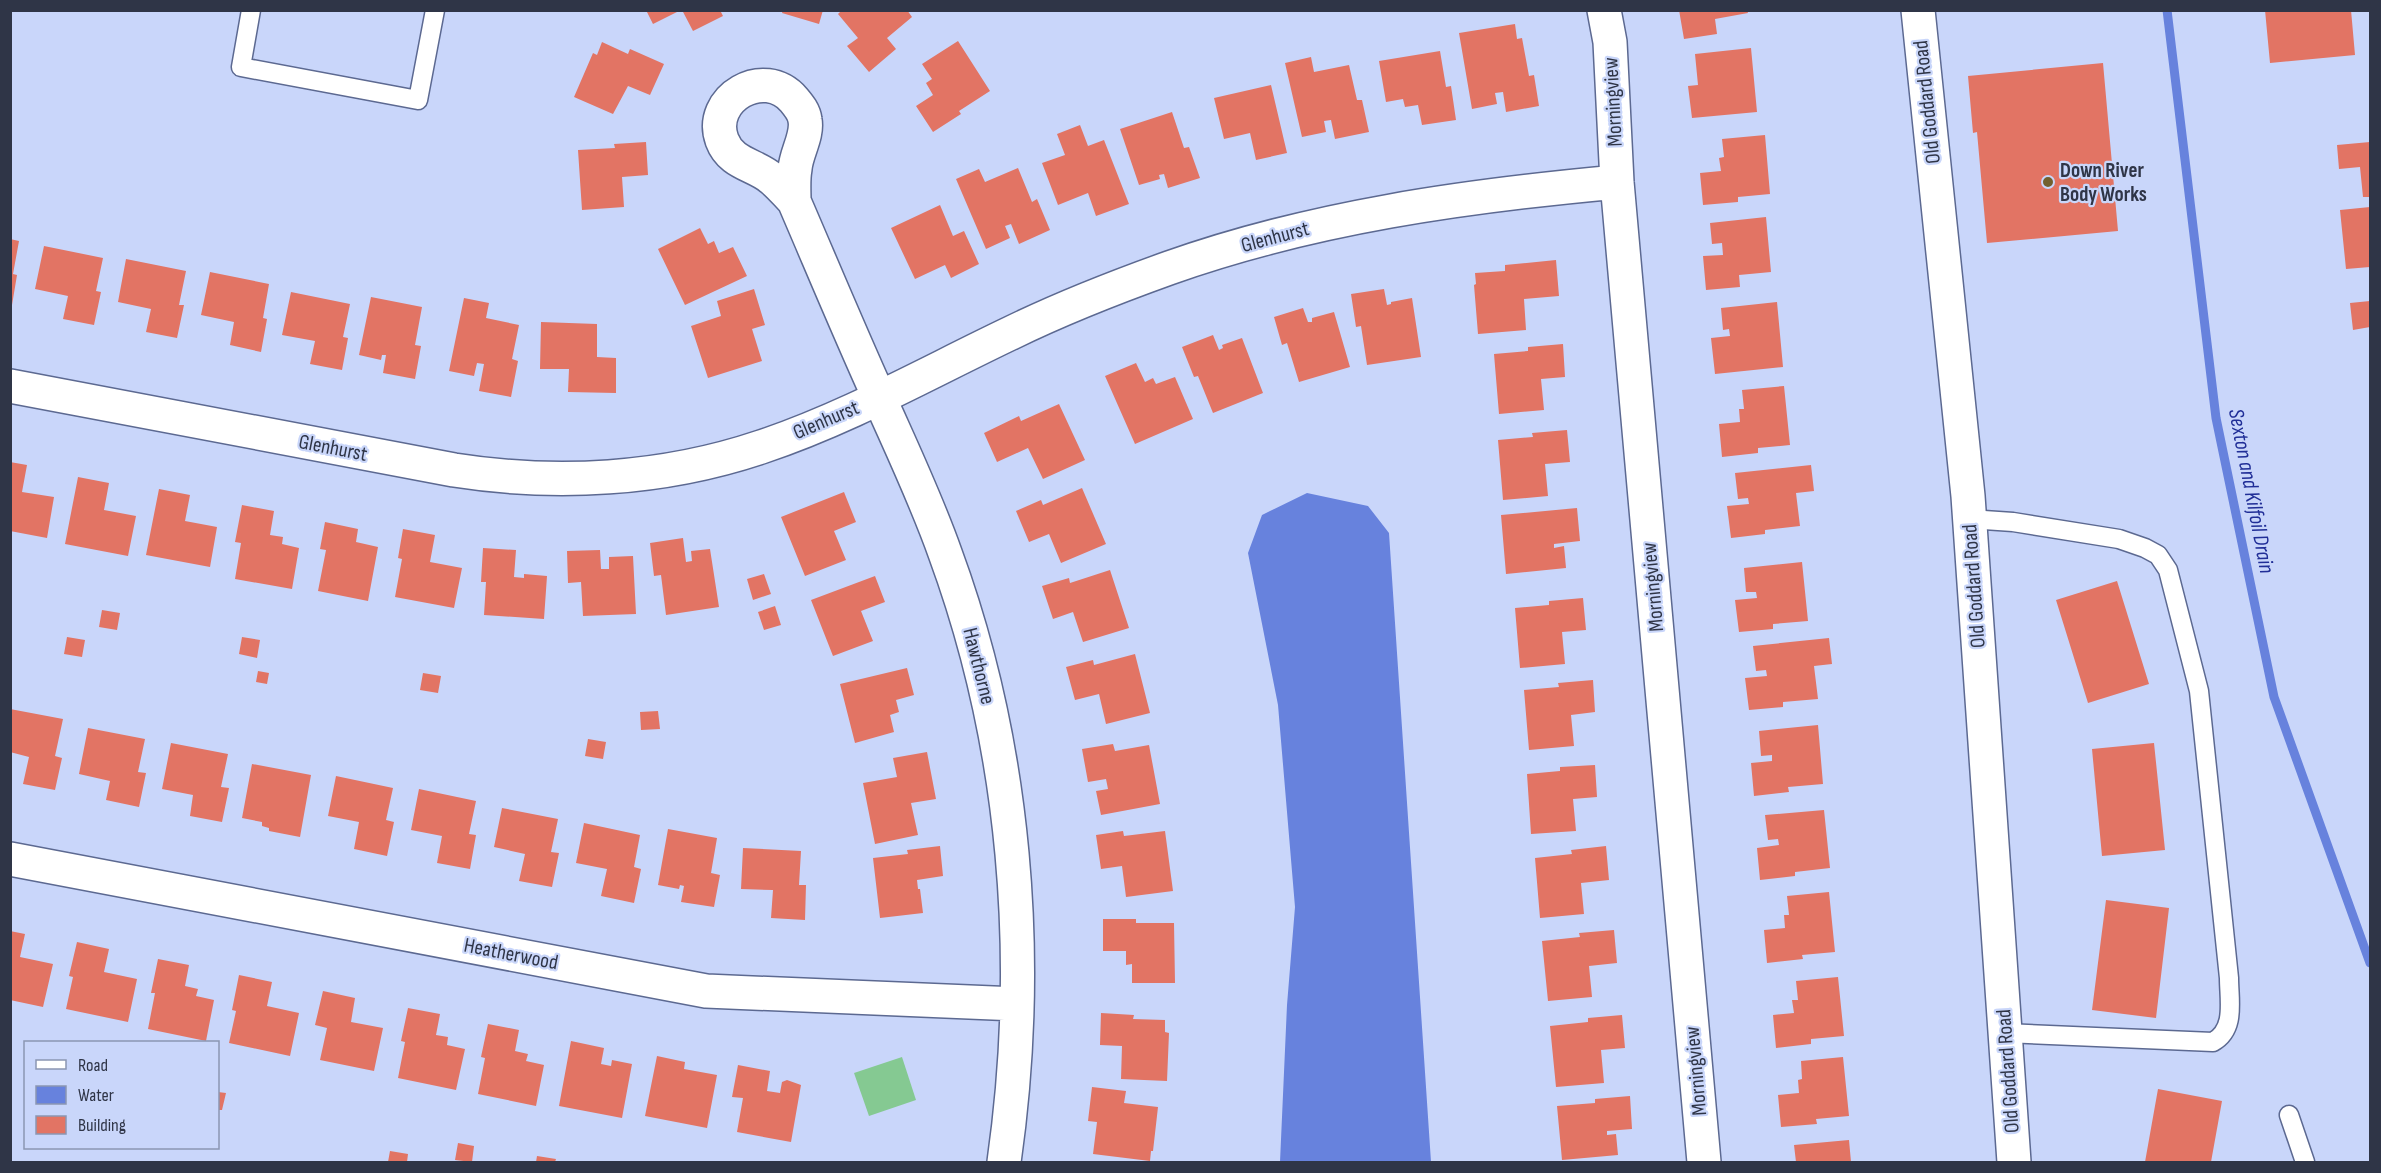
<svg xmlns="http://www.w3.org/2000/svg" width="2381" height="1173" font-family="'Sofia Sans Condensed',sans-serif">
	<style>
		.green { fill: #85c992 }
		.water { fill: #6782dd }
		.lines { fill: none; stroke-linecap: round; stroke-linejoin: round }
		.stream { stroke: #6782dd; stroke-width: 9 }
		.building { fill: #e27464 }
		.service-casing { stroke: #5c6991; stroke-width: 21 }
		.minor-casing { stroke: #5c6991; stroke-width: 36 }
		.tertiary-casing { stroke: #5c6991; stroke-width: 36 }
		.service { stroke: #fff; stroke-width: 18 }
		.minor { stroke: #fff; stroke-width: 33 }
		.tertiary { stroke: #fff; stroke-width: 33 }
		.poi-dot { fill: #72602e; stroke: #c9d6fa; stroke-width: 2 }
		.labels { text-anchor: middle; dominant-baseline: central; stroke-width: 4.5; stroke-linejoin: round; paint-order: stroke }
		.street-label { font-size: 21px; fill: #2f3547; stroke: #c9d6fa }
		.poi-label { font-size: 21px; font-weight: bold; fill: #2f3547; stroke: #c9d6fa; text-anchor: start }
		.water-label { font-size: 22px; font-style: italic; fill: #202e97; stroke: #c9d6fa }
	</style>
	<rect width="100%" height="100%" fill="#c9d6fa"/>
	<!-- green -->
	<path class="green" d="M902,1057L916,1100L869,1116L854,1073Z"/>
	<!-- water -->
	<path class="water" d="M1307,493L1368,506L1389,533L1431,1162H1280L1287,1005L1295,907L1278,705L1248,553L1262,515Z"/>
	<g class="lines">
		<!-- stream -->
		<path class="stream" d="M2167,10L2216,418L2274,697L2370,963"/>
	</g>
	<!-- building -->
	<path class="building" d="M646,10H681L653,24Z
		M682,10H720L723,16L693,31Z
		M783,10H823L819,24L782,13Z
		M842,10H907L912,17L887,38L896,49L869,72L847,46L858,38L838,14Z
		M1679,10H1747L1748,13L1715,19L1717,34L1684,39Z
		M2265,10H2351L2355,55L2270,63Z
		M1515,24L1517,39L1522,38L1529,76L1534,75L1539,106L1506,112L1503,92L1495,93L1497,104L1472,109L1459,33Z
		M958,41L990,91L959,111L961,114L933,132L916,106L933,95L926,83L932,79L922,64Z
		M602,42L628,54L630,49L664,64L650,95L628,86L613,114L574,97L593,53L597,55Z
		M1751,48L1757,112L1692,118L1688,86L1698,85L1695,54Z
		M1440,51L1446,87L1451,86L1456,120L1422,125L1418,105L1405,107L1403,99L1386,102L1379,61Z
		M1311,57L1314,72L1349,65L1357,100H1362L1369,132L1335,139L1331,120L1324,121L1326,132L1302,137L1285,63Z
		M2103,63L2118,231L1987,243L1977,132L1973,133L1968,76Z
		M1271,85L1287,153L1256,160L1250,133L1224,139L1214,98Z
		M1172,112L1184,148L1189,147L1200,178L1168,188L1164,174L1159,175L1160,179L1139,185L1120,129Z
		M1080,125L1088,146L1104,140L1129,204L1096,216L1088,193L1058,205L1042,163L1065,155L1057,134Z
		M1765,135L1770,194L1738,197V202L1703,205L1700,173L1721,171L1719,158L1724,157L1722,139Z
		M646,142L648,175L622,177L624,207L582,210L578,150L615,148L614,144Z
		M2370,142V197H2363L2360,167L2339,169L2337,145Z
		M1018,168L1032,202L1037,199L1050,230L1019,244L1011,224L1005,226L1010,238L986,249L956,179L979,169L985,182Z
		M940,205L953,236L964,231L979,264L951,278L945,265L915,279L891,228Z
		M2370,207V267L2346,269L2340,210Z
		M1766,217L1771,272L1739,275L1740,287L1706,290L1703,256L1723,255L1722,243L1712,244L1710,223Z
		M700,228L708,244L714,241L719,253L733,247L747,276L685,305L658,249Z
		M10,239L19,241L13,274L17,275L12,305Z
		M44,246L103,258L96,291L101,292L94,325L63,319L68,296L35,289Z
		M126,259L186,271L179,305H184L177,338L146,332L151,309L118,302Z
		M1556,260L1559,296L1524,299L1526,330L1478,334L1474,285L1476,284L1475,273L1505,271V265Z
		M210,272L269,284L263,318L267,319L261,352L230,345L234,322L201,315Z
		M754,289L765,325L752,329L762,361L708,378L691,326L721,316L717,301Z
		M1384,289L1387,305L1391,304V302L1412,298L1421,357L1367,365L1361,326L1356,327L1351,294Z
		M291,292L350,304L343,337L348,338L342,370L310,364L315,341L282,335Z
		M371,297L422,307L415,345L421,346L415,379L383,373L386,355H382L381,360L359,355Z
		M464,298L489,303L486,318L519,325L512,359L518,361L511,397L479,391L484,364L477,363L474,376L449,371Z
		M2370,301V327L2353,330L2350,303Z
		M1777,302L1783,367L1715,374L1711,338L1730,336L1729,329L1723,330L1721,308Z
		M1303,308L1308,322H1312V318L1334,312L1350,367L1299,382L1287,343L1282,345L1274,317Z
		M541,322L597,324V357L616,358V393L568,392L569,369H540Z
		M1213,335L1219,350L1223,348L1222,345L1242,338L1263,393L1213,413L1198,376L1194,377L1182,347Z
		M1563,344L1565,377L1541,379L1544,410L1499,414L1494,354L1528,351V347Z
		M1136,363L1145,382L1153,378L1156,384L1175,377L1193,419L1135,444L1105,376Z
		M1784,386L1790,445L1758,448V453L1722,457L1719,424L1740,422L1739,409H1744L1742,390Z
		M1059,404L1085,460L1043,479L1028,448L997,462L984,433L1019,416L1021,421Z
		M1567,430L1570,462L1545,464L1548,496L1503,500L1498,440L1533,437L1532,433Z
		M10,462L27,465L22,492L54,497L47,538L10,531Z
		M1811,465L1814,491L1796,493L1800,526L1765,530V534L1731,538L1727,506L1749,504L1748,498L1738,499L1735,473Z
		M78,477L109,483L104,510L136,516L128,556L65,544Z
		M1082,488L1106,544L1061,563L1049,534L1029,542L1016,511L1041,500L1043,505Z
		M159,489L190,495L185,521L217,527L210,567L146,555Z
		M844,492L856,522L834,531L846,560L805,576L781,517Z
		M242,505L274,511L270,535L283,537L282,544L299,548L292,589L235,579L241,543L235,542Z
		M1577,508L1580,541L1554,544V548L1564,546L1566,568L1506,574L1501,515Z
		M325,522L358,529L356,542L378,547L368,601L318,591L326,550L320,549Z
		M403,529L435,535L430,562L462,568L454,608L395,597L402,559L398,558Z
		M683,538L686,562L692,561L691,551L710,549L719,607L666,615L661,575L654,576L650,543Z
		M483,548L516,550L514,577L524,578V574L547,576L544,619L484,615L486,582H481Z
		M600,550L601,569H609V557L633,556L636,614L583,616L581,582L568,583L567,551Z
		M1802,562L1808,621L1773,624V629L1739,632L1735,600L1757,598L1756,592H1746L1744,568Z
		M1110,570L1129,628L1083,642L1073,612L1053,619L1042,586L1069,578L1070,583Z
		M764,574L771,594L753,600L747,579Z
		M875,576L885,602L861,611L873,641L833,656L811,600Z
		M2117,581L2149,684L2088,703L2056,600Z
		M1583,598L1586,630L1562,632L1565,664L1520,668L1515,608L1549,605V601Z
		M775,606L781,625L764,630L758,612Z
		M102,610L120,613L117,630L99,627Z
		M67,637L85,640L82,657L64,654Z
		M242,637L260,640L257,658L239,654Z
		M1829,638L1832,664L1814,666L1818,699L1783,702V707L1749,710L1745,678L1767,676L1766,670L1756,671L1753,646Z
		M1135,654L1150,713L1106,724L1099,694L1075,700L1066,667L1093,660L1094,665Z
		M907,668L914,695L896,700L899,712L890,715L894,732L855,743L840,684Z
		M258,671L269,673L267,684L256,682Z
		M423,673L441,676L438,693L420,690Z
		M1593,680L1595,712L1571,715L1574,746L1529,750L1524,690L1559,687L1558,683Z
		M10,709L63,719L55,756L62,758L55,790L23,784L29,757L10,752Z
		M658,711L660,729L641,730L640,712Z
		M1818,725L1823,784L1788,787L1789,792L1754,796L1751,763L1772,761V755L1761,756L1759,731Z
		M88,728L145,739L138,772L146,773L139,807L106,800L110,781L79,774Z
		M588,739L606,742L603,759L585,756Z
		M171,743L228,754L221,787L229,788L222,822L190,816L193,795L162,789Z
		M2154,743L2165,850L2102,856L2092,749Z
		M1113,744L1115,751L1149,745L1160,804L1101,815L1096,791L1108,789L1106,779L1088,782L1082,749Z
		M927,752L936,799L911,803L918,835L875,844L863,783L897,777L893,758Z
		M252,764L311,775L300,837L269,831V828L262,826V822L242,818Z
		M1595,765L1597,797L1573,799L1576,831L1531,834L1527,774L1560,771V767Z
		M336,776L393,788L386,820L394,822L387,856L354,849L359,822L328,816Z
		M419,789L476,801L469,834L476,835L470,869L437,863L442,836L411,830Z
		M502,808L558,819L551,852L559,853L552,887L519,881L525,854L494,847Z
		M1824,810L1830,868L1795,872V876L1760,880L1757,848L1779,845L1778,839L1768,840L1765,815Z
		M584,823L640,835L634,867L641,869L634,903L601,896L607,869L576,863Z
		M668,829L717,838L711,873L720,875L714,907L681,902L684,886L680,885L679,889L658,885Z
		M1123,831L1124,836L1165,831L1173,891L1126,897L1122,866L1101,869L1096,835Z
		M940,846L943,876L917,880L918,889H920L923,913L880,918L873,858L908,854L907,850Z
		M1606,846L1609,880L1581,883L1584,914L1540,918L1535,858L1572,854L1571,850Z
		M743,848L801,851L799,885H806L805,920L771,918L773,890L741,889Z
		M1829,892L1835,952L1802,955L1803,959L1767,963L1764,930L1785,928L1784,915H1789L1787,896Z
		M2106,900L2169,908L2156,1018L2092,1010Z
		M1103,919H1136V923H1174L1175,983H1132V964L1126,965V951H1103Z
		M1614,930L1617,963L1589,966L1592,997L1548,1001L1542,941L1580,937L1579,933Z
		M10,931L25,934L20,957L53,964L43,1007L10,1000Z
		M77,942L109,949L104,972L137,979L128,1022L66,1009L73,977L69,976Z
		M158,959L189,965L185,986L198,989L196,996L214,1000L206,1041L148,1029L155,993H151Z
		M239,975L272,982L267,1006L299,1013L290,1056L229,1043L236,1011L232,1010Z
		M1838,977L1844,1036L1811,1039V1044L1776,1048L1773,1015L1794,1013L1792,1000H1798L1796,981Z
		M323,991L355,998L351,1022L383,1028L374,1071L320,1060L327,1028L315,1025Z
		M408,1008L440,1014L436,1035L448,1037L447,1045L465,1049L456,1090L398,1078L405,1042L401,1041Z
		M1101,1013L1134,1015L1133,1019L1165,1020V1032L1169,1033L1167,1081L1121,1079L1122,1046L1100,1045Z
		M1622,1015L1625,1048L1601,1050L1604,1083L1556,1087L1550,1026L1588,1022V1018Z
		M488,1024L519,1030L515,1051L528,1054L526,1061L544,1065L536,1106L478,1094L485,1058L481,1057Z
		M571,1041L604,1048L601,1064L611,1066L612,1060L632,1064L622,1118L559,1106Z
		M657,1056L685,1062L684,1069L717,1075L707,1128L645,1116Z
		M1843,1057L1849,1116L1816,1119L1817,1124L1781,1127L1778,1095L1799,1093L1798,1080L1802,1079L1801,1061Z
		M738,1065L770,1071L767,1091L780,1093L782,1082L787,1080L801,1085L791,1142L737,1132L743,1098L732,1097Z
		M1092,1087L1126,1091L1124,1103L1158,1107L1153,1151H1151L1150,1161L1093,1154L1097,1122L1088,1121Z
		M2158,1089L2222,1101L2211,1162H2145Z
		M218,1092L226,1093L222,1110H218Z
		M1630,1096L1632,1129L1607,1131V1135L1616,1134L1618,1155L1562,1160L1557,1106L1595,1103V1099Z
		M1849,1140L1851,1162H1796L1794,1145Z
		M458,1143L474,1146L472,1162L455,1160Z
		M390,1151L408,1154L407,1162H388Z
		M537,1156L556,1159L555,1162H536Z"/>
	<g class="lines">
		<defs>
			<path id="service" d="M251,10L241,67L418,100L435,10
				M1969,519L2013,522L2119,539L2145,548L2158,555L2168,570L2199,691L2229,978C2229,1001 2236,1029 2213,1042L2005,1033
				M2289,1115L2305,1162"/>
			<path id="minor" d="M1604,10L1610,42L1617,182L1704,1162
				M794,201C794,191 793,179 795,169C796,153 808,136 805,120C804,112 799,106 794,100C764,65 707,99 722,140C731,164 754,164 771,178C780,185 787,194 794,201C822,266 849,331 878,395C901,447 926,499 945,553C1016,746 1033,959 1004,1162
				M10,386L454,470C556,486 663,480 761,447C848,418 929,372 1011,333C1062,308 1116,287 1169,268C1313,217 1465,196 1617,182
				M10,859L706,991L1017,1004"/>
			<path id="tertiary" d="M1918,10L1968,496L2014,1162"/>
		</defs>
		<!-- service casing -->
		<use href="#service" class="service-casing"/>
		<!-- minor casing -->
		<use href="#minor" class="minor-casing"/>
		<!-- tertiary casing -->
		<use href="#tertiary" class="tertiary-casing"/>
		<!-- service -->
		<use href="#service" class="service"/>
		<!-- minor -->
		<use href="#minor" class="minor"/>
		<!-- tertiary -->
		<use href="#tertiary" class="tertiary"/>
	</g>
	<!-- markers -->
	<circle class="poi-dot" cx="2048" cy="182" r="6"/>
	<g class="labels">
		<!-- street labels -->
		<g class="street-label">
			<text transform="translate(1613 102) rotate(-93)">Morningview</text>
			<text transform="translate(1927 102) rotate(-96)">Old Goddard Road</text>
			<text transform="translate(1275 237) rotate(-15)">Glenhurst</text>
			<text transform="translate(826 420) rotate(-23)">Glenhurst</text>
			<text transform="translate(333 448) rotate(11)">Glenhurst</text>
			<text transform="translate(1974 586) rotate(-94)">Old Goddard Road</text>
			<text transform="translate(1653 587) rotate(-95)">Morningview</text>
			<text transform="translate(979 666) rotate(76)">Hawthorne</text>
			<text transform="translate(511 954) rotate(11)">Heatherwood</text>
			<text transform="translate(1696 1071) rotate(-95)">Morningview</text>
			<text transform="translate(2008 1071) rotate(-94)">Old Goddard Road</text>
		</g>
		<!-- poi labels -->
		<g class="poi-label">
			<text x="2060" y="170">Down River<tspan x="2060" dy="24">Body Works</tspan></text>
		</g>
		<!-- water labels -->
		<g class="water-label">
			<text transform="translate(2251 491) rotate(79)">Sexton and Kilfoil Drain</text>
		</g>
	</g>
	<!-- border -->
	<rect width="2381" height="1173" fill="none" stroke="#2f3547" stroke-width="24"/>
	<!-- legend -->
	<rect x="24" y="1041" width="195" height="108" fill="#c9d6fa" stroke="#8b96b2" stroke-width="1.5"/>
	<rect x="36" y="1060" width="30" height="9" fill="#ffffff" stroke="#8b96b2" stroke-width="1.5"/>
	<text x="78" y="1071" font-size="18" fill="#2f3547">Road</text>
	<rect x="36" y="1086" width="30" height="18" fill="#6782dd" stroke="#8b96b2" stroke-width="1.5"/>
	<text x="78" y="1101" font-size="18" fill="#2f3547">Water</text>
	<rect x="36" y="1116" width="30" height="18" fill="#e27464" stroke="#8b96b2" stroke-width="1.5"/>
	<text x="78" y="1131" font-size="18" fill="#2f3547">Building</text>
</svg>
